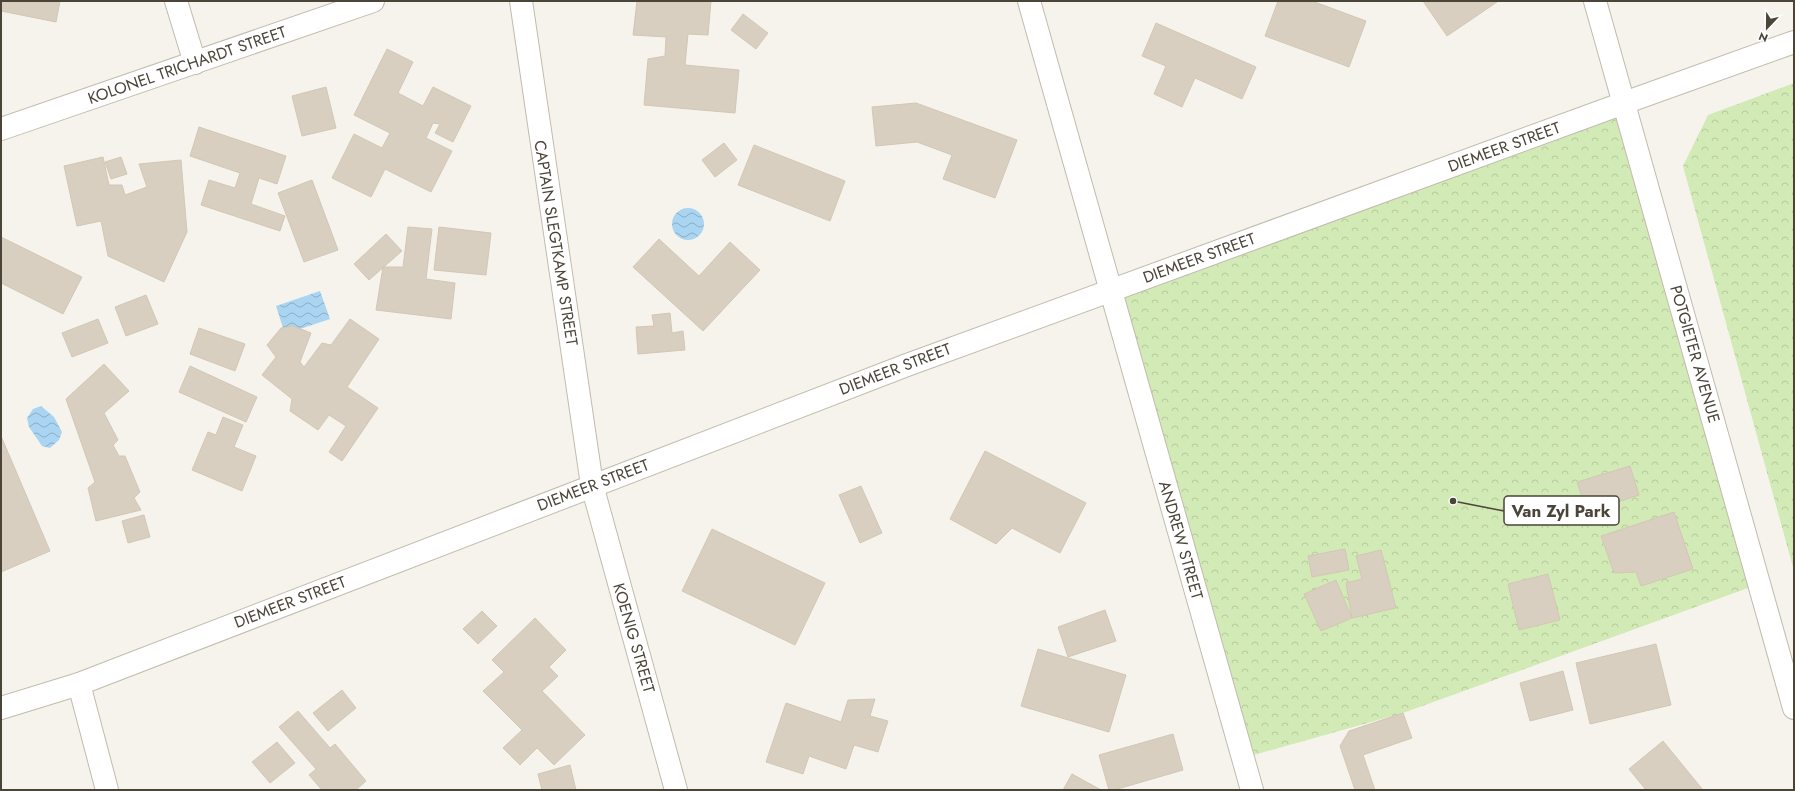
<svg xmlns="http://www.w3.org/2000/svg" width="1795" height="791" font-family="Jost,sans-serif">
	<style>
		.park { fill: url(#park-crowns) }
		.water { fill: url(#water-waves) }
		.building { fill: #d8cfc1; stroke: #d3c7b4 }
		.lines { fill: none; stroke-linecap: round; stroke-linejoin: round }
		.minor-casing { stroke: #c2bbae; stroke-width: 24 }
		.tertiary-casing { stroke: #c2bbae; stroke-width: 24 }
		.minor { stroke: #fff; stroke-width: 22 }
		.tertiary { stroke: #fff; stroke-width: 22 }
		.labels { text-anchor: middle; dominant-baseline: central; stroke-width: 3; stroke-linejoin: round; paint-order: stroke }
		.street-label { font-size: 16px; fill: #4b4439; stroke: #fff }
		.leader { fill: none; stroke: #4b4439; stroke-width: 1.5 }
		.callout-dot { fill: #4b4439; stroke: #fff; stroke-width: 1.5 }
		.callout { fill: #fff; stroke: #4b4439; stroke-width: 1.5 }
		.callout-label { font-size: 17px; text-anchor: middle; font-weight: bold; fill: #4b4439 }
	</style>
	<defs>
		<pattern id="park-crowns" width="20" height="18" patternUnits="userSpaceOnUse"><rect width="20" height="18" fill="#d2eab5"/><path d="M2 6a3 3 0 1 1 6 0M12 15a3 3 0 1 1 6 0" fill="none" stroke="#b6ca9c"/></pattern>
		<pattern id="water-waves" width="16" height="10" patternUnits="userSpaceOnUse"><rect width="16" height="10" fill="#a9d4f2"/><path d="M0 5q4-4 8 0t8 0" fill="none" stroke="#8caec5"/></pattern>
	</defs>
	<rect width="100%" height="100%" fill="#f6f3ec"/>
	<!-- park -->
	<path class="park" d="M1794,83V571L1683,166L1708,115Z
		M1624,103L1759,584L1403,713L1243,758L1111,290Z"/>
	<!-- water -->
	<path class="water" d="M672 224a16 16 0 1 1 32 0a16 16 0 1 1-32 0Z
		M320,291L330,319L285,334L276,306Z
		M41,406L54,417L62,432L59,440L50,448L42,446L29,427L27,418L33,409Z"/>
	<!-- building -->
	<path class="building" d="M1,1H60L56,22L1,11Z
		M637,1H711L708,35L688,34L685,65L739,70L735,113L644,105L648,59L665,56L666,37L633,35Z
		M1278,1H1312L1366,21L1349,67L1265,36Z
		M1423,1H1496L1497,2L1447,36Z
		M743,14L768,33L756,49L731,30Z
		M1156,23L1256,67L1242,99L1195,78L1182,107L1154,94L1166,66L1142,56Z
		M387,49L413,62L398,93L423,106L433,87L471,106L453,142L435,133L440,124L433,123L426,138L452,151L431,192L385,169L371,197L332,178L354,134L382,148L390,133L354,115Z
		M326,87L336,128L302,136L292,96Z
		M916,103L1017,140L995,198L943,179L952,155L917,142L876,146L872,107Z
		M199,127L286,156L277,184L259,178L251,204L285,216L280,231L201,205L209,180L235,188L240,173L190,156Z
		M724,143L737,160L715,177L702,160Z
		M754,145L845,181L830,221L738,185Z
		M103,157L109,185H122L125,195L147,187L139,164L181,160L187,232L164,282L108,256L101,221L77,226L64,166Z
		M121,157L127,174L111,179L105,162Z
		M312,180L338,250L304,262L278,193Z
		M408,227L432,229L426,279L455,283L451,319L376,310L383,267H403Z
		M439,227L491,233L486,275L434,270Z
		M386,234L402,251L369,280L354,264Z
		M1,237L82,277L63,314L1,283Z
		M659,239L699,276L730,242L760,270L703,331L633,267Z
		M146,295L158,324L126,336L115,307Z
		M670,313L672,333L683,331L685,350L638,354L636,327L654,326L652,315Z
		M98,319L108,343L72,357L62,333Z
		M350,319L379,339L347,387L378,408L342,461L329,452L346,426L329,415L318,430L290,411L292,399L262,375L276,357L267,345L281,328L293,326L311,333L300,362L304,367L322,343L331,345Z
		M199,328L245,344L235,371L190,354Z
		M104,364L129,391L104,413L118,440L113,445L119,456H125L140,492L134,498L141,510L96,521L88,488L95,482L66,399Z
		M190,366L257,397L246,422L179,392Z
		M223,417L243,425L234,447L256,456L242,491L192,470L208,432L216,435Z
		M1,436L50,551L1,572Z
		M985,451L1086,503L1060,553L1012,528L996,544L950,519Z
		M1630,466L1639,495L1587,512L1577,482Z
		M861,486L882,533L860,543L839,495Z
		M1674,512L1693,569L1641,586L1636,572L1614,573L1601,536Z
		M144,515L150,537L128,543L122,521Z
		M712,529L825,583L795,645L682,591Z
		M1345,549L1349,570L1312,577L1308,556Z
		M1381,550L1396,608L1352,618L1346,583L1362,579L1356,556Z
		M1548,574L1560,620L1519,630L1508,584Z
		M1336,580L1352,618L1321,631L1304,594Z
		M1105,610L1116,641L1068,657L1058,627Z
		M482,611L497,626L478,644L463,629Z
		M535,618L566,650L549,667L558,676L542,691L585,735L554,765L537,748L520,765L503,748L522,730L483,691L504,672L492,660Z
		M1656,644L1671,705L1590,724L1576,663Z
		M1038,649L1126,675L1109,732L1021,706Z
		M1563,671L1573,710L1530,721L1520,683Z
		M342,690L356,708L328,731L313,713Z
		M875,699L870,716L888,721L878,752L854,745L846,769L809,756L803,774L766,762L786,703L841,722L848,700Z
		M298,711L330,748L335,744L366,781L356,790H322L309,775L316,769L279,727Z
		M1403,713L1412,738L1363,755L1375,790H1355L1340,746L1349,731Z
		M1173,734L1183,770L1114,790H1109L1099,755Z
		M1663,741L1703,790H1646L1629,769Z
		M277,742L295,763L270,783L252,762Z
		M570,765L576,790H542L538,774Z
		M1072,774L1101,790H1063Z"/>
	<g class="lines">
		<defs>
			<path id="minor" d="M176,1L195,63
				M521,1L592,485L676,790
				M1029,1L1252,790
				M1624,103L1794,42
				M1,129L373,1
				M79,684L107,790"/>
			<path id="tertiary" d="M1595,1L1794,708
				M1,708L79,684L907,365L1624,103"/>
		</defs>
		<!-- minor casing -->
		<use href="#minor" class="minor-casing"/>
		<!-- tertiary casing -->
		<use href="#tertiary" class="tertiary-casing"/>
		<!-- minor -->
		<use href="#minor" class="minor"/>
		<!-- tertiary -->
		<use href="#tertiary" class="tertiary"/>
	</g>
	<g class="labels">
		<!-- street labels -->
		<g class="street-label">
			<text transform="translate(187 65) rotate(-19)">KOLONEL TRICHARDT STREET</text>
			<text transform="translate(1504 147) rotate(-20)">DIEMEER STREET</text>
			<text transform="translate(556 243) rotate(81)">CAPTAIN SLEGTKAMP STREET</text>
			<text transform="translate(1199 258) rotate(-20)">DIEMEER STREET</text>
			<text transform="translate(1695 354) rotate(74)">POTGIETER AVENUE</text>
			<text transform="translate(895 369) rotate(-21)">DIEMEER STREET</text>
			<text transform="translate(593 485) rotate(-21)">DIEMEER STREET</text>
			<text transform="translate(1181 540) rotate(74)">ANDREW STREET</text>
			<text transform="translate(290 602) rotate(-21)">DIEMEER STREET</text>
			<text transform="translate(634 638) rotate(74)">KOENIG STREET</text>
		</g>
	</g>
	<!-- callouts -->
	<path class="leader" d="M1453 501L1504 511"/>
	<circle class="callout-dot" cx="1453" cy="501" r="4"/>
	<rect class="callout" x="1504" y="496" width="115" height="29" rx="4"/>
	<g class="callout-label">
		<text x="1561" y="517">Van Zyl Park</text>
	</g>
	<!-- border -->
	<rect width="1795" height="791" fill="none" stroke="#4b4439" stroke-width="4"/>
	<!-- north arrow -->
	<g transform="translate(1767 28) rotate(202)" stroke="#ffffff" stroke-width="3" paint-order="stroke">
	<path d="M0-3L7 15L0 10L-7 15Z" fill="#4b4439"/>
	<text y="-6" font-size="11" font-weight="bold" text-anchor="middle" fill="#4b4439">N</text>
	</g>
</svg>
